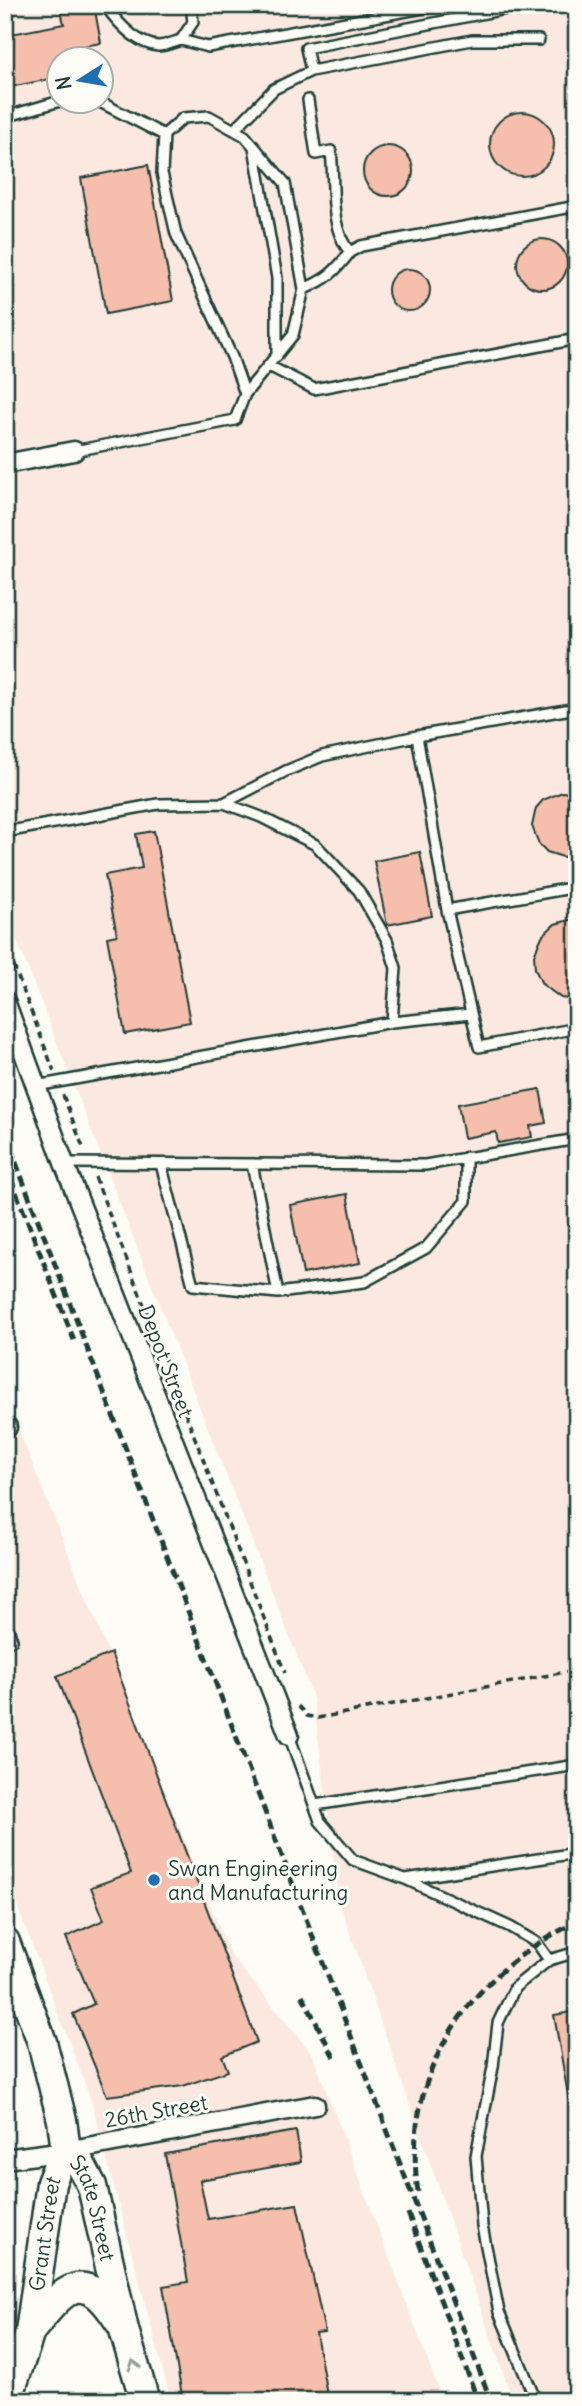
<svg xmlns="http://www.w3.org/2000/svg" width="582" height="2406" font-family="Delius,sans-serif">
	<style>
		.built { fill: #fbe9e1; fill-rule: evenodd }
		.building { fill: #f6bead; stroke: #1f3d34; stroke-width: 2 }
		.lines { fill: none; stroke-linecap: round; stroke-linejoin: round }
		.lane-casing { stroke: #1f3d34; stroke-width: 14 }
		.street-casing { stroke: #1f3d34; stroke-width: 23 }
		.primary-casing { stroke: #1f3d34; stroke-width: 33 }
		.path { stroke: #1f3d34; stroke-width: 3.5; stroke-dasharray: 7 5; stroke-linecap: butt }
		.lane { stroke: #fdfcf7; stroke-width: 9 }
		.street { stroke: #fdfcf7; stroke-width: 18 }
		.primary { stroke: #fdfcf7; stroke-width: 28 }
		.rail { stroke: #1f3d34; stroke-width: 5; stroke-dasharray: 10 5; stroke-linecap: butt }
		.oneway { stroke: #8e9c96 }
		.poi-dot { fill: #1f6fb2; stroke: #fdfcf7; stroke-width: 2.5 }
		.labels { text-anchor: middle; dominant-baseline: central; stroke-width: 6; stroke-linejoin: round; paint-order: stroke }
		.street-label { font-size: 21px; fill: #1f3d34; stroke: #fdfcf7 }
		.poi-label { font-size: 21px; fill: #1f3d34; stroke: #fdfcf7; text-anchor: start }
	</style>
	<rect width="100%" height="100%" fill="#fdfcf7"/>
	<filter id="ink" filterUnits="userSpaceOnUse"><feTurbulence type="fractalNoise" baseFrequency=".0143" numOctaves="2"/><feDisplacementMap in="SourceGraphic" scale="14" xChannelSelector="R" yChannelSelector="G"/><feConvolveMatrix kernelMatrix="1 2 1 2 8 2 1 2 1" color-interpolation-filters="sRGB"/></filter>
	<g filter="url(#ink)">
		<!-- built -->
		<path class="built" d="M5,5H577V2401H513L339,1902L313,1697L5,910ZM60,60H102V102H60Z
			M17,1426L230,1954L313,2055L443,2401H171L91,2100L5,1874V1431Z"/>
		<!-- building -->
		<path class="building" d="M69,5H94L101,43L67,49L69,60H60V77L5,88V46L8,45L6,35L64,24L60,7Z
			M490 144a32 32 0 1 1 64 0a32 32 0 1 1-64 0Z
			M363 171a25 25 0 1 1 50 0a25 25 0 1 1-50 0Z
			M148,165L173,301L106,314L81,178Z
			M517 264a25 25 0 1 1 50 0a25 25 0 1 1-50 0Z
			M388 290a21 21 0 1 1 42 0a21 21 0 1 1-42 0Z
			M562,792L577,794V855L563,857L547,852L539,844L532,826L536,808L543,800Z
			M154,831L190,1022L125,1034L107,937L117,935L105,875L142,868L136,834Z
			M420,852L432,916L387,925L374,861Z
			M577,918V1000L561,998L542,984L535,969L534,955L542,936L555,924Z
			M540,1089L546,1123L530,1126L532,1137L498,1143L496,1132L464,1138L458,1104Z
			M347,1194L360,1263L303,1274L290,1205Z
			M111,1653L257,2042L222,2056L228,2071L183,2086L107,2096L73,2014L94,2004L66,1937L104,1920L91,1887L131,1873L57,1676Z
			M577,2011V2101H569L554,2015Z
			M296,2131L301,2162L200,2180L208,2219L297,2204L325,2332L316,2333L328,2401H183L163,2286L188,2282L165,2154Z"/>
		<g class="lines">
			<defs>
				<path id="lane" d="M105,5C117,22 136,44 158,46C165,46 174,42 181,40L193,22L191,5
					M181,40L208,47L440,5
					M311,71L306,48L526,5
					M308,100L316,154L331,151C335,182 328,227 350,252L361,246L577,206
					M100,102L164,135
					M5,117L60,101
					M234,130L274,89L311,71L472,40H539
					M254,147L277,278V356
					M304,289C327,279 335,272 350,252
					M269,366L314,389L577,339
					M74,451L235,420L245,394L293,335L304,289L285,183L245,136L209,116L183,118L164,135L162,173L176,234L232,357L245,394
					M577,708L417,736L447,910L479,1047L577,1028
					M224,803L286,771L322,756L417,736
					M5,832L158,804L224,803L261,817L316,845L359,891L387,940L396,968L392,1022
					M447,910L577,887
					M36,1086L392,1022L471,1014
					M64,1163L425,1165L577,1139
					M161,1164L193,1285L278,1293
					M252,1164L278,1293L364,1282L426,1248L466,1201V1157
					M5,1621L12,1640L5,1642
					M289,1735L320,1821L353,1860L405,1879L510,1927L537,1943L549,1960
					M315,1805L577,1765
					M406,1879L577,1853
					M536,2401L499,2312L482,2226L476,2156L493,2067L498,2023L515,1987L549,1960L577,1952"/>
				<path id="street" d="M5,464L74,451
					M5,1001L64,1163L289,1735
					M5,1428L7,1427
					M5,2159L66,2151L315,2105"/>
				<g id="primary">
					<path id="s1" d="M5,1942L42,2042L62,2120L66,2151L81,2165L92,2186L124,2330L145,2401"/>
					<path d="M32,2329C64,2289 83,2264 119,2321"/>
					<path id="s2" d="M7,2401L30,2332L51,2183L58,2165L66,2151"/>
				</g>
			</defs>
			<!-- lane casing -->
			<use href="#lane" class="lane-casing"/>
			<!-- street casing -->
			<use href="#street" class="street-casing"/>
			<!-- primary casing -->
			<use href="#primary" class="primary-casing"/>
			<!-- path -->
			<path class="path" d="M5,943L54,1071
				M63,1095L84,1150
				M95,1177L285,1673
				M298,1706L307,1716L318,1718L577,1670"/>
			<!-- lane -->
			<use href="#lane" class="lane"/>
			<!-- street -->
			<use href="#street" class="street"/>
			<!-- primary -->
			<use href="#primary" class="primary"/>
			<!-- rail -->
			<path class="rail" d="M5,1134L491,2401
				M5,1164L74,1340
				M302,1995L336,2061
				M418,2192C400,2072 471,1972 577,1922
				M408,2213L478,2401"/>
		</g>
		<!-- one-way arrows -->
		<defs><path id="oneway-chevron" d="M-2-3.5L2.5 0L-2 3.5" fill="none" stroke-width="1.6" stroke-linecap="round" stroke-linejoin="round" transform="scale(1.75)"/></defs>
		<use class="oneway" href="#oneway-chevron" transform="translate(134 2365) rotate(-106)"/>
	</g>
	<!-- markers -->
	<circle class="poi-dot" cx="154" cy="1880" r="7"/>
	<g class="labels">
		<!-- street labels -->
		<g class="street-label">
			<text transform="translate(166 1361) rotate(69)">Depot Street</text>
			<text transform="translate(156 2111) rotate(-10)">26th Street</text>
			<text stroke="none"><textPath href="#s1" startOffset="284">State Street</textPath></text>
			<text stroke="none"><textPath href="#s2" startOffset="172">Grant Street</textPath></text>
		</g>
		<!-- poi labels -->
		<g class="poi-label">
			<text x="168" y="1868">Swan Engineering<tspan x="168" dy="24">and Manufacturing</tspan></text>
		</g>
	</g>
	<!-- margin -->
	<rect width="582" height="2406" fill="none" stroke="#fdfcf7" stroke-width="28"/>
	<rect x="14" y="14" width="554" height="2378" fill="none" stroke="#1f3d34" stroke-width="2.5" filter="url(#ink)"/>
	<!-- north arrow -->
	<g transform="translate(80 80) rotate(259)"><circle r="33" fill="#fdfcf7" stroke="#a4b0a9" stroke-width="2"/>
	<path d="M0-5L12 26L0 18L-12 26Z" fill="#1f6fb2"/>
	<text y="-10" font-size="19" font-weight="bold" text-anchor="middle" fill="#1f3d34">N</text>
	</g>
</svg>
